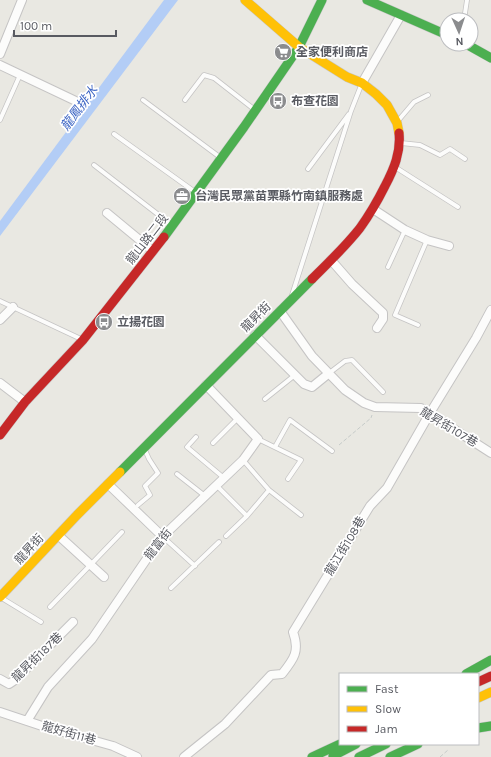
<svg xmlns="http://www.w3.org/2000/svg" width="491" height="757" font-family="Karla,'Noto Sans TC',sans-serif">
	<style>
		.water { fill: #b3cdf6 }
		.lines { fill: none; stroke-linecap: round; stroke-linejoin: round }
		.lane-casing { stroke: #c5c4c4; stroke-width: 5.5 }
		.street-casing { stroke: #c5c4c4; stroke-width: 10 }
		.fast-casing { stroke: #c7c7c7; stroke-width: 10 }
		.slow-casing { stroke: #c7c7c7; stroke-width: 10 }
		.jam-casing { stroke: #c7c7c7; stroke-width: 10 }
		.path { stroke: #c6cbc9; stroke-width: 1; stroke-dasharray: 4 2; stroke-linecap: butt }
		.lane { stroke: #fcfcfb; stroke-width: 4 }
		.street { stroke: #fcfcfb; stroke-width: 8 }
		.fast { stroke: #4caf50; stroke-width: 9 }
		.slow { stroke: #ffc107; stroke-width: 9 }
		.jam { stroke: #c62828; stroke-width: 9 }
		.labels { text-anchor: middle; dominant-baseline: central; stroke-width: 3.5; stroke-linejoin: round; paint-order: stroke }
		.poi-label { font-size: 12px; font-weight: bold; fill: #585a61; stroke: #fff; text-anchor: start }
		.street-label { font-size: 12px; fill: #585a61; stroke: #fff }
		.water-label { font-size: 13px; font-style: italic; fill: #3d65c4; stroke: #fff }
	</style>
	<rect width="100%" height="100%" fill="#e9e8e2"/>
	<!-- water -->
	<path class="water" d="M164,0H178L0,236V221Z"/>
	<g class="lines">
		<defs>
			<path id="lane" d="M464,20L467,0
				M143,100L221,158
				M185,100L204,75L214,78L255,110
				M0,120L20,75
				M397,122L414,102L428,95
				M114,134L195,192
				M401,143L420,145L440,155L450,149L465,159
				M94,165L173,226
				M395,167L458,207
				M308,169L349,114
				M388,267L405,230
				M292,295L351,111L362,83
				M0,301L81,339
				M418,325L395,315L427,240
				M328,374L345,361L352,360L383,392
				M265,399L295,375
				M196,437L187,447L224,478
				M258,439L301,460L288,479
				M213,443L238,418
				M275,447L290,420L332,451
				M243,460L269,490L301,515
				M177,474L205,496
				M216,485L247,516L226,536
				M138,505L150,495L145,486L158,473L149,459L145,450
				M247,516L269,490
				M162,536L195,566
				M171,588L219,542
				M0,597L41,622
				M50,607L122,532"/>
			<path id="street" d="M0,54L22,0
				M0,65L80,103
				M362,83L401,15
				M373,209L405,230L427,240L449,246
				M107,213L153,251
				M331,260L352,284L383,313V319L377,328
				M280,311L312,356L345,390L364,403L375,407L421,408L491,453
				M0,320L13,307
				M255,335L304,384L312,387L328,374
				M0,383L25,402
				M108,484L162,536
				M58,535L104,577
				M0,679L9,684L15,680L73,622
				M0,712L45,727L113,746L137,757
				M27,721L48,687L92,639L161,538L243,460L258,439L206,385
				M184,757L225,724L271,675L282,674C294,659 300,651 293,632L370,506L387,488L430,413L476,338L491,310"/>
			<path id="fast" d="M367,0L447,35
				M466,44L491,58
				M164,237L244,127L299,47L322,0
				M120,472L312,279
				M466,674L491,660
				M478,728L491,726
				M333,756L356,744
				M312,757L340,744
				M359,757L386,744
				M390,757L418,744"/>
			<path id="slow" d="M245,0L299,47L347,77L362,83L376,94L387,105L397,123L399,133
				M0,597L77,515L120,472
				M478,698L491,692"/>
			<path id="jam" d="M312,279C328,263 346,246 360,228C370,214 378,200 385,186C394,169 401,152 399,133
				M0,435L25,402L83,340L164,237
				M478,682L491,676"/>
		</defs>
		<!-- lane casing -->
		<use href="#lane" class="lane-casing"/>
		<!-- street casing -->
		<use href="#street" class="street-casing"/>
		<!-- fast casing -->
		<use href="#fast" class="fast-casing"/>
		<!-- slow casing -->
		<use href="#slow" class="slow-casing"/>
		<!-- jam casing -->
		<use href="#jam" class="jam-casing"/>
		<!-- path -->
		<path class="path" d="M339,445L371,418L372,415
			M440,757L448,750"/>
		<!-- lane -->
		<use href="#lane" class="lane"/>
		<!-- street -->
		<use href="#street" class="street"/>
		<!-- fast -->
		<use href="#fast" class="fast"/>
		<!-- slow -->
		<use href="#slow" class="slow"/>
		<!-- jam -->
		<use href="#jam" class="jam"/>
	</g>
	<!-- icons -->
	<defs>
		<symbol id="supermarket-disc" viewBox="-11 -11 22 22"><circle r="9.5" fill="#8b8c8e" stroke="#fff"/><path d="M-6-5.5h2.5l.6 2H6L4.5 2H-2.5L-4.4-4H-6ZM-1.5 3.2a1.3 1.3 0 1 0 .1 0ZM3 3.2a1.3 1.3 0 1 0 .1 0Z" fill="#fff"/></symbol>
		<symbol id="bus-disc" viewBox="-11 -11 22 22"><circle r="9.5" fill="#8b8c8e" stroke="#fff"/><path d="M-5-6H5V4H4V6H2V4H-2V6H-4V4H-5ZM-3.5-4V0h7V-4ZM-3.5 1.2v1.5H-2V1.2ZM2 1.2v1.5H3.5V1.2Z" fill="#fff"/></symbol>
		<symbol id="office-disc" viewBox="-11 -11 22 22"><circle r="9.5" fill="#8b8c8e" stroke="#fff"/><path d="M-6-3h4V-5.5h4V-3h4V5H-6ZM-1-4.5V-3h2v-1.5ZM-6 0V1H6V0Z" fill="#fff"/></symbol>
	</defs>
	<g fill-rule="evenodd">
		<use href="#supermarket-disc" x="273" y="42" width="20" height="20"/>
		<use href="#bus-disc" x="268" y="91" width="20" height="20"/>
		<use href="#office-disc" x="172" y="186" width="20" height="20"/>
		<use href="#bus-disc" x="94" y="312" width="20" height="20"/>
	</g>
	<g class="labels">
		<!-- poi labels -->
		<g class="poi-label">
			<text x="296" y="52">全家便利商店</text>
			<text x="291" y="101">布查花園</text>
			<text x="195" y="196">台灣民眾黨苗栗縣竹南鎮服務處</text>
			<text x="117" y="322">立揚花園</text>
		</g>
		<!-- street labels -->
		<g class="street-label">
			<text transform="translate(147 239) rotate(-52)">龍山路二段</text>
			<text transform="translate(256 317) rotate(-45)">龍昇街</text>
			<text transform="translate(449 427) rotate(31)">龍昇街107巷</text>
			<text transform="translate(158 544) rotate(-52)">龍富街</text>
			<text transform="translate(345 546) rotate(-59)">龍江街108巷</text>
			<text transform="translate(29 549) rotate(-47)">龍昇街</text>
			<text transform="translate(37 657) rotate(-44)">龍昇街187巷</text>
			<text transform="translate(69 733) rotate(16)">龍好街11巷</text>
		</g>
		<!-- water labels -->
		<g class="water-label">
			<text transform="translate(79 108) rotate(-53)">龍鳳排水</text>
		</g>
	</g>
	<!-- legend -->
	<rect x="339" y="673" width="140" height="72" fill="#ffffff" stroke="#bcbdc0"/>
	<rect x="347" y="686" width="20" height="6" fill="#4caf50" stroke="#bcbdc0"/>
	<text x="375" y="693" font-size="12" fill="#585a61">Fast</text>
	<rect x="347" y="706" width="20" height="6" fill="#ffc107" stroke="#bcbdc0"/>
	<text x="375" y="713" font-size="12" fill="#585a61">Slow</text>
	<rect x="347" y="726" width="20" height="6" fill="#c62828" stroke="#bcbdc0"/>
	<text x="375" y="733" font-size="12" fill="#585a61">Jam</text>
	<!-- north arrow -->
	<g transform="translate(459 32) rotate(177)"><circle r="19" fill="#ffffff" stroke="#bcbdc0"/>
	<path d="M0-3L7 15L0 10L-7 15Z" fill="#8b8c8e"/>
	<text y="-6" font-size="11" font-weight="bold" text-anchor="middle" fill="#585a61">N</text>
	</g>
	<!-- scale -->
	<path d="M14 30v6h102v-6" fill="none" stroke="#585a61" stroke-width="2"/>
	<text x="20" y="30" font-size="12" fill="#585a61" stroke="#ffffff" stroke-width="3" paint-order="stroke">100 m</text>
</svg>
